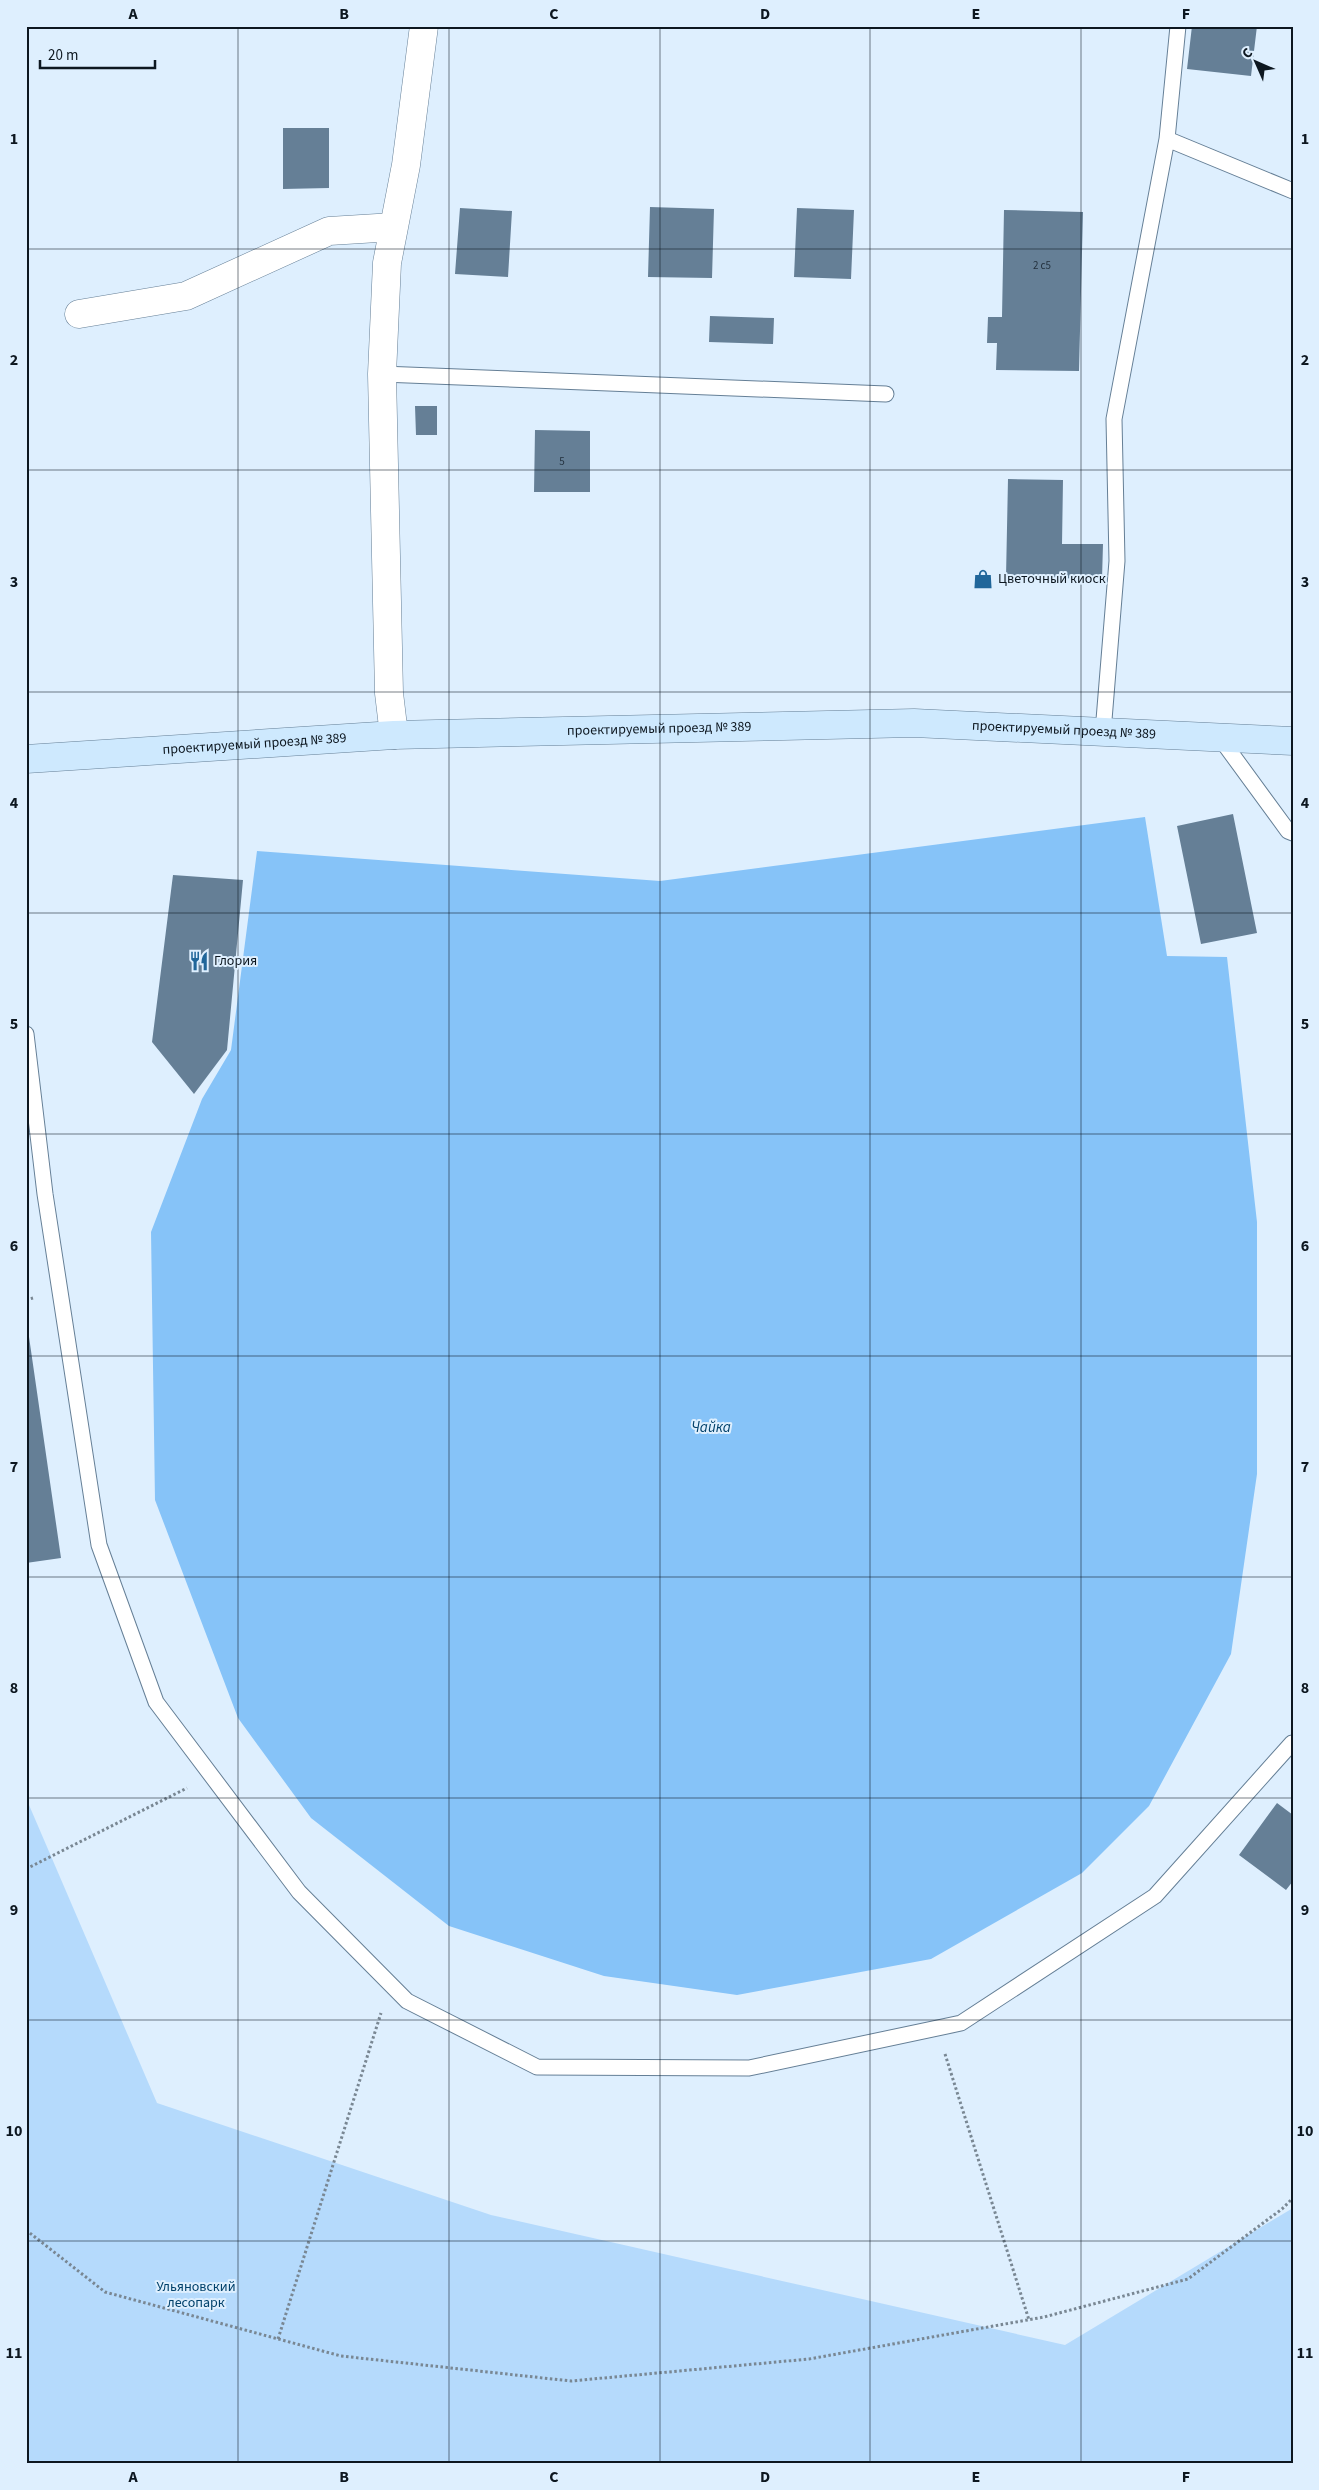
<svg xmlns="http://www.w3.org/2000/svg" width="1319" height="2490" font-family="'Source Sans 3',sans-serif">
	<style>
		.green { fill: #b5dafc }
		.water { fill: #86c3f8 }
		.building { fill: #657f96 }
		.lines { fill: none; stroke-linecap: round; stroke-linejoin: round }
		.service-casing { stroke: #657f96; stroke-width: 17 }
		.minor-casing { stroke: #657f96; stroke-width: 29 }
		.secondary-casing { stroke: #657f96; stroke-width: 29 }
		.path { stroke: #798793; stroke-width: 3; stroke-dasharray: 2.5 2.5; stroke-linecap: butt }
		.service { stroke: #fff; stroke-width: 15 }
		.minor { stroke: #fff; stroke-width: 28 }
		.secondary { stroke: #cee9fe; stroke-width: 28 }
		.grid { fill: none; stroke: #0d1720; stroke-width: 1; stroke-opacity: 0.55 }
		.labels { text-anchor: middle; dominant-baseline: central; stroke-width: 4; stroke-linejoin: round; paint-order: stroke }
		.number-label { font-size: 11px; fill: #23313e }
		.poi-label { font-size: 14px; fill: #0d1720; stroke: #deeffe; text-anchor: start }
		.street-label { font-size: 14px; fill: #0d1720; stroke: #deeffe }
		.park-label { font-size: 14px; fill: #01416b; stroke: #deeffe }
		.water-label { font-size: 15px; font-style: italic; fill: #00406a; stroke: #deeffe }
		.neatline { fill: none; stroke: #0d1720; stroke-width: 2 }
		.grid-label { font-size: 16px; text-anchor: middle; font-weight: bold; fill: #0d1720 }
	</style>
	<rect width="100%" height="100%" fill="#deeffe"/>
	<!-- green -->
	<path class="green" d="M26,1798L157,2103L491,2215L1065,2345L1293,2208V2464H26Z"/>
	<!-- water -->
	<path class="water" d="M1145,817L1167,956L1227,957L1257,1222V1474L1231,1654L1149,1806L1082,1873L931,1959L737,1995L604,1976L449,1926L311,1818L238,1718L155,1500L151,1232L202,1099L231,1050L257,851L660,881Z"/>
	<!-- building -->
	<path class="building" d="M1192,26H1257L1251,76L1187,69Z
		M283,128H329V188L283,189Z
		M650,207L714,209L712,278L648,277Z
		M460,208L512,211L508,277L455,274Z
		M797,208L854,210L851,279L794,277Z
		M1004,210L1083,212L1079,371L996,370L997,343H987L988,317H1002Z
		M710,316L774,318L773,344L709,342Z
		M415,406H437V435H416Z
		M535,430L590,431V492H534Z
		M1008,479L1063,480L1062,544H1103L1102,579L1006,577Z
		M1233,814L1257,933L1201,944L1177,826Z
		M173,875L243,880L227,1050L194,1094L152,1042Z
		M26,1330H28L61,1558L26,1563Z
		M1277,1803L1293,1815V1881L1286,1890L1239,1855Z"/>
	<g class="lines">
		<defs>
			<path id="service" d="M1167,139L1293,191
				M382,374L886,394
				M1103,732L1117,561L1114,419L1167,139L1178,26
				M1220,738L1288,831L1293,833
				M26,1034L45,1194L99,1545L156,1702L299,1892L407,2001L537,2067L749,2068L961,2023L1155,1896L1292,1743"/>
			<path id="minor" d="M79,314L186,296L329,231L394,227
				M394,735L389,693L382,374L387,263L406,165L424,26"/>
			<g id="secondary">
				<path id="s1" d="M26,759L394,735L914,723L1293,741"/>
			</g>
		</defs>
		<!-- service casing -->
		<use href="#service" class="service-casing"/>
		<!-- minor casing -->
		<use href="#minor" class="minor-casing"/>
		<!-- secondary casing -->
		<use href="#secondary" class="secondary-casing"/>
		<!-- path -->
		<path class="path" d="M26,1300L33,1298
			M26,1869L187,1788
			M945,2054L1029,2320
			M26,2230L105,2292L341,2356L571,2381L809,2359L1044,2317L1188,2279L1282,2209L1293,2198
			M278,2339L381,2013"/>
		<!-- service -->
		<use href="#service" class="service"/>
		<!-- minor -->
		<use href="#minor" class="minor"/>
		<!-- secondary -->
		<use href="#secondary" class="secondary"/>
	</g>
	<!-- grid -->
	<path class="grid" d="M238,26V2464M449,26V2464M660,26V2464M870,26V2464M1081,26V2464M26,249H1293M26,470H1293M26,692H1293M26,913H1293M26,1134H1293M26,1356H1293M26,1577H1293M26,1798H1293M26,2020H1293M26,2241H1293"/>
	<!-- icons -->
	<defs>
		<symbol id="shop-bare" viewBox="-9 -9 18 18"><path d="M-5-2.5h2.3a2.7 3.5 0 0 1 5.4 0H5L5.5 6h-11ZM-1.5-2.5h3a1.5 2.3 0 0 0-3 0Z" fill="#20669a" stroke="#deeffe" stroke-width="2.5" paint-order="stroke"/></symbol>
		<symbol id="restaurant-bare" viewBox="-9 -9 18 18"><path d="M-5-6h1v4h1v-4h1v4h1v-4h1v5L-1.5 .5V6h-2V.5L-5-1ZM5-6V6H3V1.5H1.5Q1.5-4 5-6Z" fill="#20669a" stroke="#deeffe" stroke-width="2.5" paint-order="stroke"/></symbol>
	</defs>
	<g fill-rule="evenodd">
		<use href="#shop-bare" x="969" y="565" width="28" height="28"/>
		<use href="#restaurant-bare" x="185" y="947" width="28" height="28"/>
	</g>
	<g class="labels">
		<!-- number labels -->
		<g class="number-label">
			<text x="1042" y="265">2 с5</text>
			<text x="562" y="461">5</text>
		</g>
		<!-- poi labels -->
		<g class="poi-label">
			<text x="998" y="579">Цветочный киоск</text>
			<text x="214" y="961">Глория</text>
		</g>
		<!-- street labels -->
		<g class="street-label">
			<text stroke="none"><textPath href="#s1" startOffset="634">проектируемый проезд № 389</textPath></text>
			<text stroke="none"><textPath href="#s1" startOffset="1039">проектируемый проезд № 389</textPath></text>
			<text stroke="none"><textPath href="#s1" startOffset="229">проектируемый проезд № 389</textPath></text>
		</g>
		<!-- park labels -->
		<g class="park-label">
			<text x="196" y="2287">Ульяновский<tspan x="196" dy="16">лесопарк</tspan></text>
		</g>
		<!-- water labels -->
		<g class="water-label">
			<text x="711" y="1427">Чайка</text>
		</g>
	</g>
	<!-- border -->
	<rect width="1319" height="2490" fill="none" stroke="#deeffe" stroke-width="55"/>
	<!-- north arrow -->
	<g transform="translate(1256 62) rotate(315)" stroke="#deeffe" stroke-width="4" paint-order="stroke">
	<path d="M0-4L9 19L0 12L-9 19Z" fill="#0d1720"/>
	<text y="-8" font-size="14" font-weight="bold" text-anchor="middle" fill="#0d1720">С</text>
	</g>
	<!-- scale -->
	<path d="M40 60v8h115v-8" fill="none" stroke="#0d1720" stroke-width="2.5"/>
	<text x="48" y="60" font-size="15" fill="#0d1720" stroke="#deeffe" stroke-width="4" paint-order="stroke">20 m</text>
	<rect x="28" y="28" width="1264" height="2434" class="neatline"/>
	<g class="grid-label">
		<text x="133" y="19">A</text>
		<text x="344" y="19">B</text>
		<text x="554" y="19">C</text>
		<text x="765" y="19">D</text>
		<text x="976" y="19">E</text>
		<text x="1186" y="19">F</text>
		<text x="14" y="144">1</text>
		<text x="1305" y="144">1</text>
		<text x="14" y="365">2</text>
		<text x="1305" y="365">2</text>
		<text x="14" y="587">3</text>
		<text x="1305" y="587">3</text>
		<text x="14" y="808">4</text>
		<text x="1305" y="808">4</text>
		<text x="14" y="1029">5</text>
		<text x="1305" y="1029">5</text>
		<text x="14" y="1251">6</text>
		<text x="1305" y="1251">6</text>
		<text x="14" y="1472">7</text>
		<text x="1305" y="1472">7</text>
		<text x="14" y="1693">8</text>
		<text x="1305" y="1693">8</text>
		<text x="14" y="1915">9</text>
		<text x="1305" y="1915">9</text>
		<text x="14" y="2136">10</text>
		<text x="1305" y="2136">10</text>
		<text x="14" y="2358">11</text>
		<text x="1305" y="2358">11</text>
		<text x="133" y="2482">A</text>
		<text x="344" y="2482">B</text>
		<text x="554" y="2482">C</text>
		<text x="765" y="2482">D</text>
		<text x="976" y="2482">E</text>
		<text x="1186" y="2482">F</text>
	</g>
</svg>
